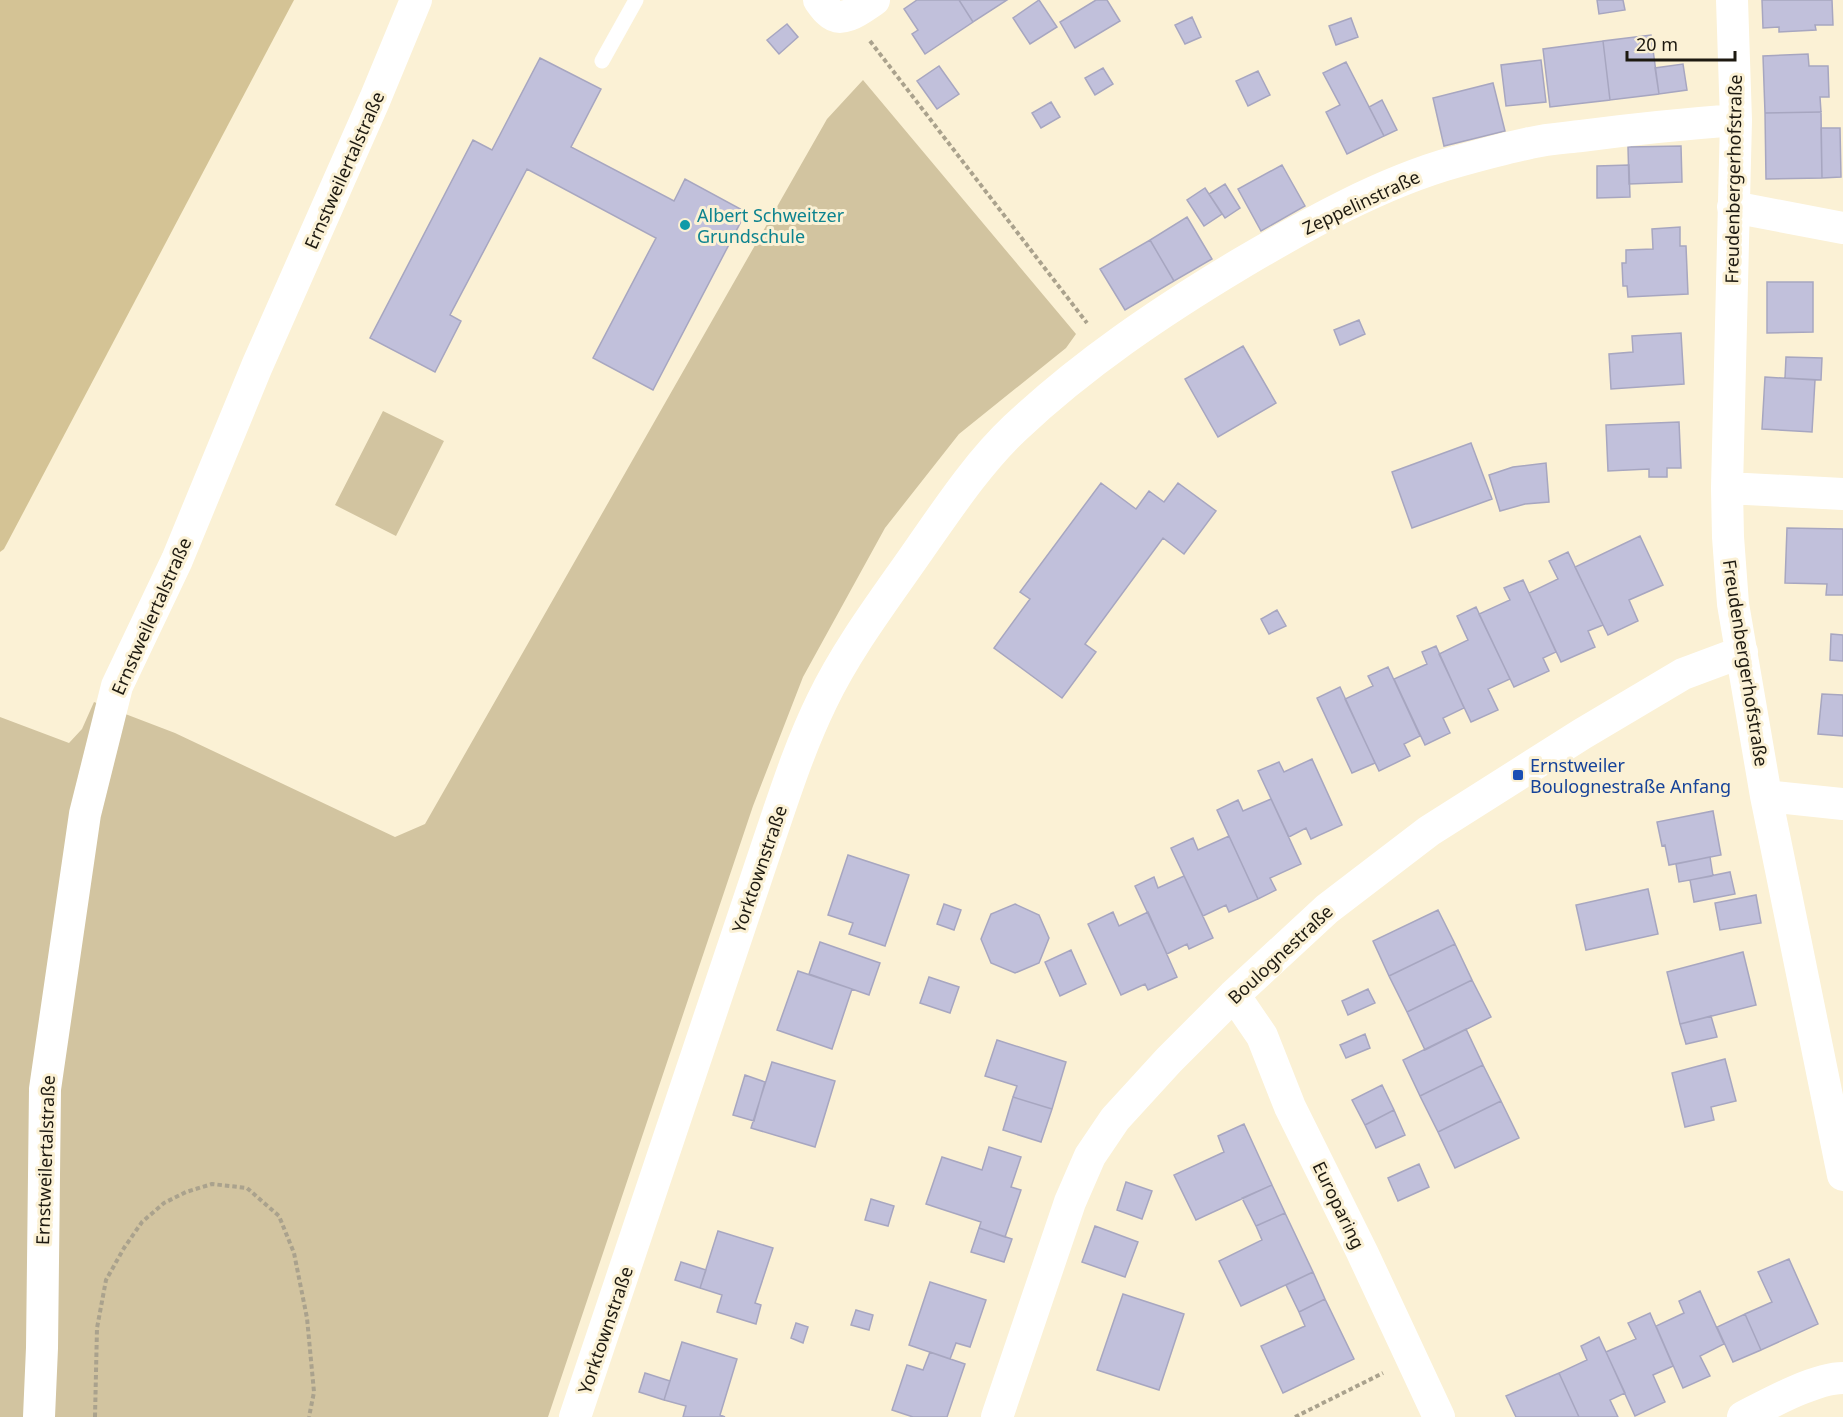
<svg xmlns="http://www.w3.org/2000/svg" width="1843" height="1417" font-family="'Noto Sans',sans-serif">
	<style>
		.green { fill: #d2c4a0 }
		.forest { fill: #d4c395 }
		.building { fill: #c1c0db; stroke: #a7a6c0; stroke-width: 1.5 }
		.lines { fill: none; stroke-linecap: round; stroke-linejoin: round }
		.path { stroke: #aaa28d; stroke-width: 4; stroke-dasharray: 4.5 3; stroke-linecap: butt }
		.lane { stroke: #fff; stroke-width: 15 }
		.street { stroke: #fff; stroke-width: 32 }
		.culture-dot { fill: #0f9aa8; stroke: #fbf1d5; stroke-width: 2 }
		.transit-dot { fill: #1a4fb4; stroke: #fbf1d5; stroke-width: 2 }
		.labels { text-anchor: middle; dominant-baseline: central; stroke-width: 6; stroke-linejoin: round; paint-order: stroke }
		.street-label { font-size: 18px; fill: #1d1910; stroke: #fbf1d5 }
		.culture-label { font-size: 18px; fill: #0d838f; stroke: #fbf1d5; text-anchor: start }
		.transit-label { font-size: 18px; fill: #164399; stroke: #fbf1d5; text-anchor: start }
	</style>
	<rect width="100%" height="100%" fill="#fbf1d5"/>
	<!-- green -->
	<path class="green" d="M863,80L1076,334L1066,348L959,434L885,528L803,677L753,806L548,1417H0V717L69,743L82,729L94,702L175,733L395,837L425,824L827,119Z
		M383,411L444,441L396,536L335,505Z"/>
	<!-- forest -->
	<path class="forest" d="M0,0H294L4,549L0,552Z"/>
	<!-- building -->
	<path class="building" d="M917,0H959L973,22L925,54L912,34L918,30L904,9Z
		M959,0H1007L973,22Z
		M1039,0L1057,27L1030,44L1013,18Z
		M1096,0H1107L1120,21L1075,48L1060,22Z
		M1597,0H1623L1625,10L1599,14Z
		M1762,0H1832L1833,25H1815L1816,30L1779,32V27L1763,28Z
		M1192,17L1201,37L1185,44L1175,25Z
		M1351,18L1358,37L1336,45L1329,26Z
		M787,24L798,37L779,54L767,40Z
		M1651,35L1659,94L1610,100L1603,41Z
		M1603,41L1610,100L1550,107L1543,49Z
		M1808,54L1809,66H1828L1829,97H1820L1821,112L1765,113L1763,56Z
		M540,58L601,89L571,147L674,201L685,179L746,212L653,390L593,358L656,238L527,169L450,315L461,321L435,372L370,338L473,140L492,150Z
		M1541,60L1546,102L1506,106L1501,65Z
		M1346,62L1384,136L1347,154L1326,112L1340,105L1323,73Z
		M1683,64L1687,90L1659,94L1655,68Z
		M939,66L959,94L937,109L917,81Z
		M1103,68L1113,84L1095,95L1085,78Z
		M1258,71L1270,95L1248,106L1236,81Z
		M1493,83L1505,131L1444,146L1433,98Z
		M1382,100L1397,130L1384,136L1369,107Z
		M1051,102L1060,117L1041,128L1032,113Z
		M1821,112L1822,178L1766,179L1765,113Z
		M1821,128H1840L1841,177L1822,178Z
		M1681,146L1682,182L1629,184L1628,147Z
		M1282,165L1305,206L1261,231L1238,189Z
		M1629,165L1630,197L1597,198V166Z
		M1225,184L1240,208L1225,218L1209,194Z
		M1205,188L1222,214L1204,226L1187,200Z
		M1187,217L1212,259L1174,281L1150,240Z
		M1680,227V246H1686L1688,294L1628,297L1627,286H1623L1622,263H1626V250L1653,249L1652,229Z
		M1150,240L1174,281L1125,310L1100,269Z
		M1767,282H1813V332L1767,333Z
		M1359,320L1365,334L1340,345L1334,330Z
		M1681,333L1684,384L1611,389L1609,354L1633,352L1632,336Z
		M1243,346L1276,403L1218,437L1185,379Z
		M1786,357L1822,358L1821,380L1785,378Z
		M1765,377L1815,380L1812,432L1762,429Z
		M1679,422L1681,468H1667V477H1649V469L1608,471L1606,425Z
		M1471,443L1492,499L1412,528L1392,472Z
		M1546,463L1549,502L1525,504L1500,511L1489,475L1513,467Z
		M1101,483L1136,509L1149,491L1164,502L1178,483L1216,511L1184,554L1163,538L1085,644L1096,652L1062,698L994,648L1030,599L1020,592Z
		M1787,528L1843,529V595H1826L1827,584L1785,583Z
		M1640,536L1663,585L1629,600L1638,621L1608,635L1575,567Z
		M1568,552L1603,625L1588,631L1595,647L1561,662L1529,593L1558,579L1549,561Z
		M1523,580L1556,652L1543,658L1549,671L1514,687L1479,614L1510,600L1504,588Z
		M1476,607L1510,679L1488,689L1498,710L1471,722L1439,654L1468,640L1457,616Z
		M1277,610L1286,626L1269,634L1261,619Z
		M1831,634L1843,635V661L1830,660Z
		M1436,646L1464,708L1443,718L1450,733L1425,745L1394,679L1427,664L1422,652Z
		M1388,667L1420,736L1404,744L1410,756L1379,771L1345,699L1373,686L1368,676Z
		M1340,687L1375,763L1352,773L1317,698Z
		M1822,694L1843,695V736L1818,734Z
		M1312,759L1342,825L1311,839L1306,828L1289,837L1258,771L1279,762L1284,772Z
		M1271,799L1301,864L1270,878L1276,890L1258,899L1217,810L1238,800L1243,811Z
		M1713,811L1721,855L1669,865L1665,845L1662,846L1657,822Z
		M1229,836L1258,899L1229,912L1226,905L1203,916L1171,848L1193,838L1198,850Z
		M848,855L909,875L885,946L849,934L853,923L828,915Z
		M1710,857L1713,876L1679,882L1676,864Z
		M1730,872L1735,894L1694,902L1690,880Z
		M1184,876L1213,938L1189,949L1187,944L1167,954L1135,886L1154,877L1158,888Z
		M1648,889L1658,934L1586,950L1576,905Z
		M1756,895L1761,923L1720,930L1715,903Z
		M944,904L961,910L954,930L937,924Z
		M1015,904L1039,915L1049,938L1039,963L1015,973L991,963L981,939L991,914Z
		M1438,910L1455,944L1389,976L1373,941Z
		M1113,912L1119,926L1148,912L1177,977L1148,990L1145,984L1121,995L1088,924Z
		M820,942L880,963L869,995L809,974Z
		M1455,944L1472,980L1407,1012L1389,976Z
		M1071,950L1086,984L1060,996L1045,962Z
		M1743,952L1756,1005L1680,1024L1667,972Z
		M798,971L852,989L832,1049L777,1030Z
		M929,977L959,987L950,1013L920,1003Z
		M1472,980L1491,1017L1425,1050L1407,1012Z
		M1368,989L1375,1003L1348,1015L1342,1001Z
		M1711,1016L1717,1037L1686,1044L1680,1024Z
		M1466,1029L1483,1065L1420,1096L1403,1060Z
		M1365,1034L1370,1048L1346,1058L1340,1045Z
		M997,1040L1066,1062L1052,1109L1013,1097L1017,1086L985,1076Z
		M1725,1059L1736,1101L1711,1107L1714,1120L1685,1127L1672,1073Z
		M772,1062L835,1081L815,1147L751,1128Z
		M1483,1065L1501,1101L1438,1132L1420,1096Z
		M745,1075L765,1082L754,1121L733,1115Z
		M1382,1085L1394,1110L1365,1125L1352,1100Z
		M1013,1097L1052,1109L1041,1142L1003,1130Z
		M1501,1101L1519,1138L1455,1168L1438,1132Z
		M1394,1110L1405,1135L1376,1148L1365,1125Z
		M1244,1124L1272,1185L1196,1220L1174,1175L1224,1152L1218,1136Z
		M989,1147L1021,1157L1011,1187L1021,1190L1005,1237L979,1228L981,1222L926,1204L942,1157L982,1170Z
		M1419,1164L1429,1187L1398,1201L1388,1178Z
		M1126,1182L1152,1191L1142,1219L1117,1210Z
		M1272,1185L1285,1213L1256,1226L1242,1198Z
		M871,1199L894,1206L888,1226L865,1220Z
		M1285,1213L1313,1272L1241,1306L1219,1261L1262,1240L1256,1226Z
		M1095,1226L1138,1242L1125,1277L1082,1262Z
		M979,1228L1012,1239L1004,1262L971,1252Z
		M718,1231L773,1248L755,1303L761,1305L756,1324L717,1312L722,1295L700,1288Z
		M1789,1259L1818,1324L1761,1350L1745,1314L1772,1302L1758,1272Z
		M681,1262L706,1270L700,1288L675,1280Z
		M1313,1272L1325,1299L1299,1312L1286,1285Z
		M930,1282L986,1300L970,1347L956,1343L950,1359L909,1345Z
		M1700,1291L1724,1344L1700,1356L1710,1376L1683,1388L1656,1326L1684,1313L1679,1301Z
		M1123,1294L1184,1314L1159,1390L1097,1370Z
		M1325,1299L1354,1359L1283,1393L1261,1346L1305,1326L1299,1312Z
		M856,1310L873,1315L869,1330L851,1325Z
		M1650,1313L1673,1366L1653,1375L1665,1402L1635,1416L1606,1352L1636,1339L1628,1323Z
		M1745,1314L1761,1350L1733,1362L1717,1327Z
		M796,1323L808,1327L803,1343L791,1338Z
		M1599,1337L1625,1393L1610,1400L1618,1417H1579L1559,1373L1587,1360L1581,1346Z
		M682,1342L737,1359L720,1415L725,1417H683L686,1406L664,1400Z
		M930,1352L965,1364L947,1417H913L892,1410L907,1365L923,1370Z
		M645,1373L670,1381L664,1400L639,1392Z
		M1559,1373L1579,1417H1516L1506,1396Z"/>
	<g class="lines">
		<!-- path -->
		<path class="path" d="M870,41L1087,323
			M95,1417L97,1328L106,1280L124,1248L142,1222L164,1203L186,1192L212,1184L247,1188L279,1216L294,1253L307,1318L314,1392L309,1417
			M1295,1417L1383,1373"/>
		<!-- lane -->
		<path class="lane" d="M602,61L636,0"/>
		<!-- street -->
		<path class="street" d="M819,0C822,4 825,9 829,12C842,25 862,8 874,0
			M1732,0L1736,120L1727,488L1728,537L1733,604L1766,796L1843,1175
			M1733,207L1843,228
			M1727,488L1843,494
			M1766,796L1843,804
			M1234,995L1262,1036L1290,1107L1362,1252L1439,1417
			M39,1417L42,1348L45,1089L85,814L117,686L177,560L257,366L375,99L416,0
			M575,1417L769,840C785,793 800,746 822,701C849,645 888,595 923,544C951,504 980,461 1015,428C1083,364 1160,312 1240,264C1306,225 1380,183 1455,162C1480,155 1505,148 1530,143C1547,139 1564,138 1581,136C1633,129 1684,124 1736,120
			M997,1417L1070,1202L1090,1156L1115,1119L1169,1060L1234,995L1327,909L1429,831L1582,734L1683,674L1742,652
			M1743,1417C1768,1404 1815,1378 1843,1378"/>
	</g>
	<!-- markers -->
	<circle class="culture-dot" cx="685" cy="225" r="6"/>
	<rect class="transit-dot" x="1512" y="769" width="12" height="12" rx="3"/>
	<g class="labels">
		<!-- street labels -->
		<g class="street-label">
			<text transform="translate(344 170) rotate(-66)">Ernstweilertalstraße</text>
			<text transform="translate(1733 179) rotate(-89)">Freudenbergerhofstraße</text>
			<text transform="translate(1361 202) rotate(-25)">Zeppelinstraße</text>
			<text transform="translate(151 616) rotate(-66)">Ernstweilertalstraße</text>
			<text transform="translate(1746 663) rotate(81)">Freudenbergerhofstraße</text>
			<text transform="translate(759 869) rotate(-71)">Yorktownstraße</text>
			<text transform="translate(1280 954) rotate(-43)">Boulognestraße</text>
			<text transform="translate(45 1160) rotate(-88)">Ernstweilertalstraße</text>
			<text transform="translate(1339 1205) rotate(64)">Europaring</text>
			<text transform="translate(605 1330) rotate(-71)">Yorktownstraße</text>
		</g>
		<!-- culture labels -->
		<g class="culture-label">
			<text x="697" y="215">Albert Schweitzer<tspan x="697" dy="21">Grundschule</tspan></text>
		</g>
		<!-- transit labels -->
		<g class="transit-label">
			<text x="1530" y="765">Ernstweiler<tspan x="1530" dy="21">Boulognestraße Anfang</tspan></text>
		</g>
	</g>
	<!-- scale -->
	<path d="M1627 51v9h108v-9" fill="none" stroke="#1d1910" stroke-width="3"/>
	<text x="1636" y="51" font-size="18" fill="#1d1910" stroke="#fbf1d5" stroke-width="4.5" paint-order="stroke">20 m</text>
</svg>
